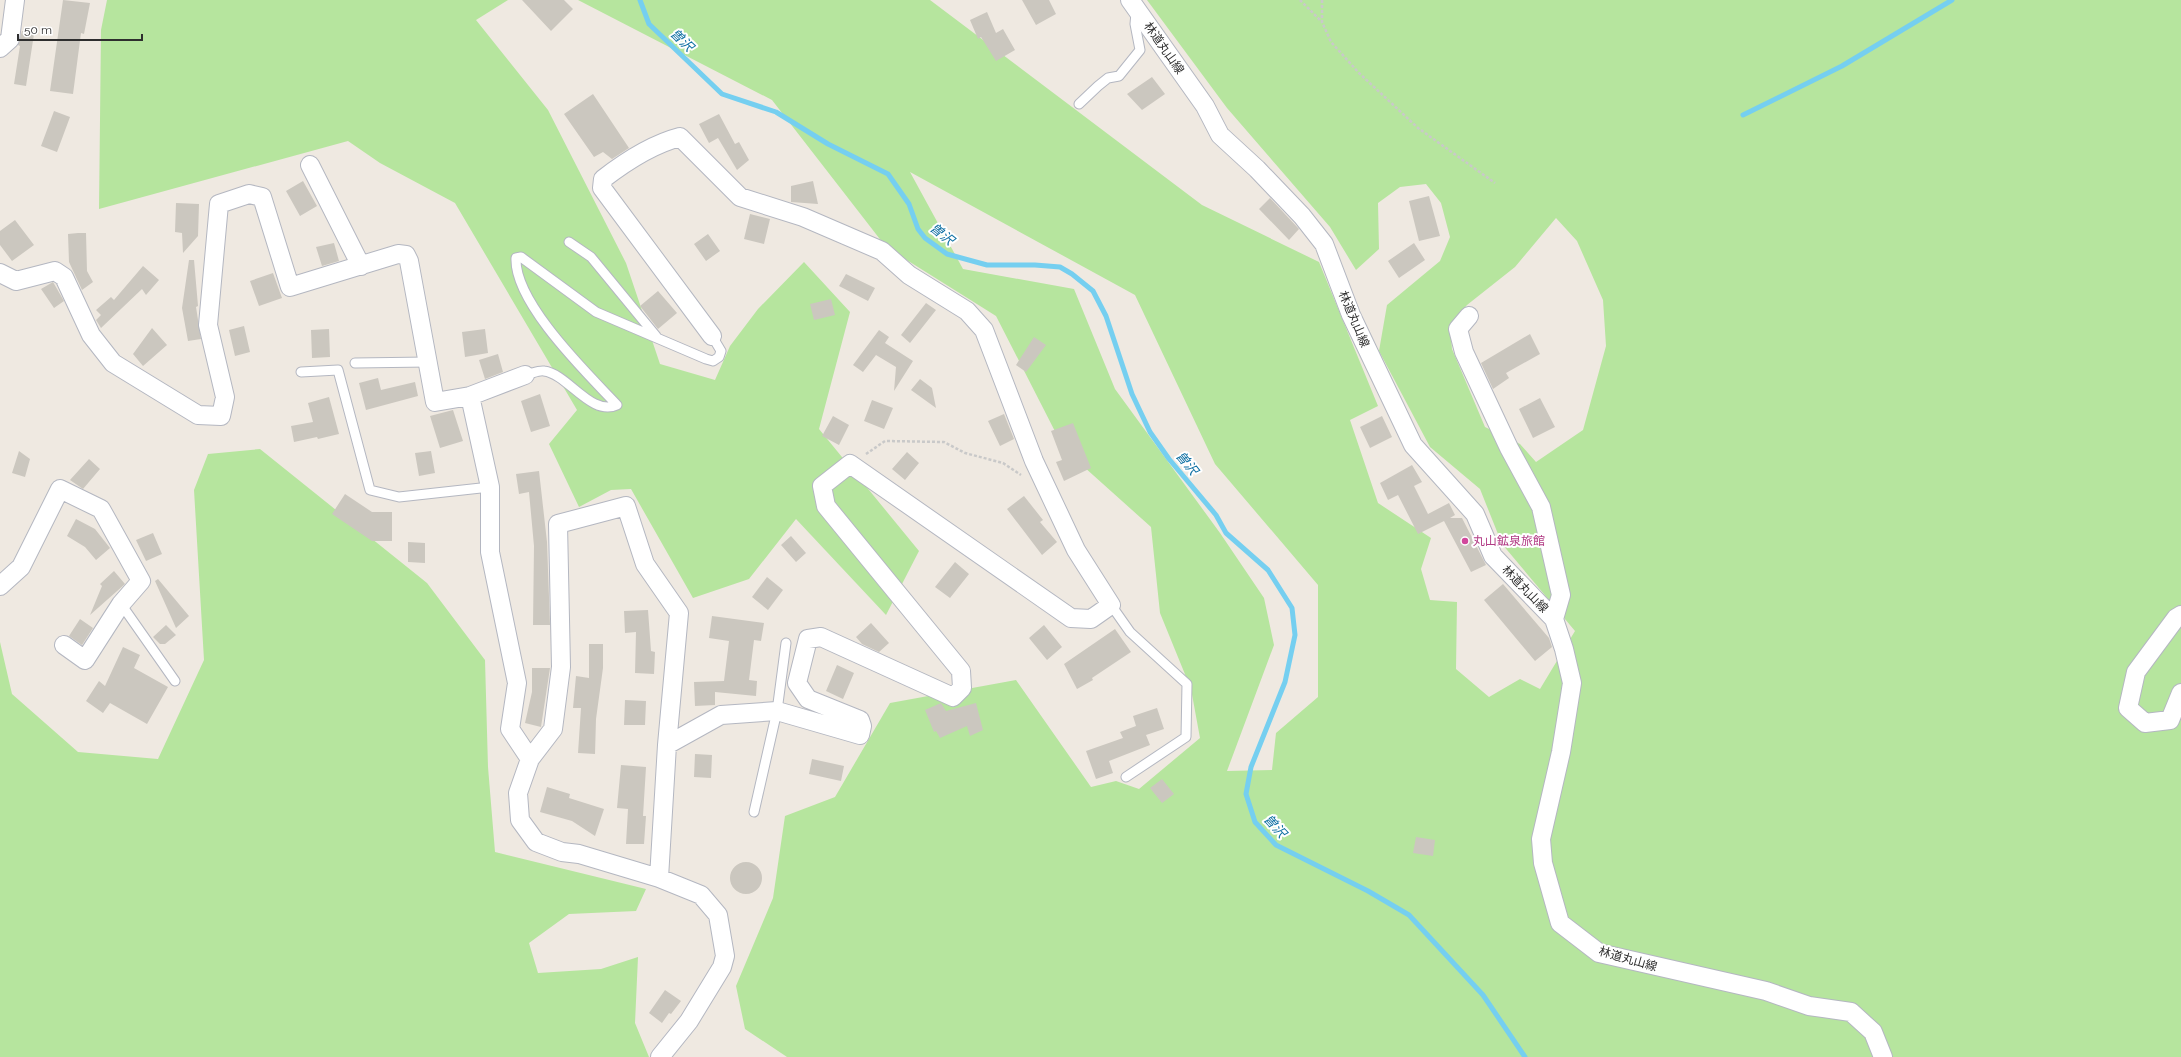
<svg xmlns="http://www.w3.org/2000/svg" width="2181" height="1057" font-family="Raleway,'Noto Sans JP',sans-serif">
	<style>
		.green { fill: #b6e59e; fill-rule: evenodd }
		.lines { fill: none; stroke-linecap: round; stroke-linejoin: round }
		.stream { stroke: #75cff0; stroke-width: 5 }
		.building { fill: #cbc7bf }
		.service-casing { stroke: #b4b7c1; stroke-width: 11 }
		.minor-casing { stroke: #b4b7c1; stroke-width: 20 }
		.path { stroke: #c9c9c9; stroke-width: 2.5; stroke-dasharray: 3 2; stroke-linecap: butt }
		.service { stroke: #fff; stroke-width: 9 }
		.minor { stroke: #fff; stroke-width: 18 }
		.hotel-dot { fill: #d1479c; stroke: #fff; stroke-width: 1.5 }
		.labels { text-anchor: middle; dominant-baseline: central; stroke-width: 4; stroke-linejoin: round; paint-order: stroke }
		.street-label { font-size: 12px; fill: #2e2e2e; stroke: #fff }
		.hotel-label { font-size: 12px; fill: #b23c85; stroke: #fff; text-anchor: start }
		.water-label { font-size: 13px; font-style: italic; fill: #0d6fa3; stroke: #fff }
	</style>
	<rect width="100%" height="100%" fill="#efe9e1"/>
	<!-- green -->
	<path class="green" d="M107,0H508L476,20L548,110L626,263L660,364L715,380L730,346L758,309L804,262L850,312L819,429L919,551L886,615L796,519L749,579L693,598L631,489L611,490L579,507L549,444L577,410L455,203L380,163L348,141L99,209L101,30Z
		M578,0H930L1202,205L1319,262L1378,406L1350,420L1378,503L1431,538L1421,569L1430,600L1457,602L1456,669L1489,697L1520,679L1540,689L1575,631L1502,544L1480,489L1430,447L1379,351L1387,305L1440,261L1450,237L1441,203L1426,184L1400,187L1378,203L1379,249L1356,270L1330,227L1227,108L1147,0H2181V1057H787L745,1029L736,986L773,898L785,816L835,797L890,703L1016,680L1091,787L1116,781L1139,789L1200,738L1191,689L1160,613L1151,527L1064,449L996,316L886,247L772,100ZM910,172L1135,295L1215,464L1318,585V697L1276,733L1272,770L1227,771L1274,645L1264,598L1220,533L1115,389L1074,289L963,269ZM1556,218L1577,241L1603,300L1606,346L1583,430L1536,462L1520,444L1485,427L1452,349L1450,325L1467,305L1515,267Z
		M260,449L427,583L485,660L488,767L495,852L646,889L636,911L569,914L529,943L538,973L601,969L638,957L635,1023L649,1057H0V642L12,694L78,752L158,759L204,660L194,490L208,454Z"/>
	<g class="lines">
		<!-- stream -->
		<path class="stream" d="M640,0L649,24L722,94L776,112L828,144L888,174L909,204L918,229L925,238L947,254L987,265H1035L1060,267L1072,274L1093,291L1106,316L1132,394L1150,432L1169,459L1216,515L1226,533L1268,570L1292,608L1295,635L1285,682L1251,767L1246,794L1255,822L1276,845L1368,891L1409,915L1483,995L1525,1057
			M1743,115L1842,66L1952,0"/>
	</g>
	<!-- building -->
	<path class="building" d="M63,0L90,3L84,34L81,33L73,94L50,91Z
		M522,0H564L573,9L551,31Z
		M1022,0H1049L1056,14L1036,25Z
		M987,12L996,33L1003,29L1015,50L996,61L981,37L978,39L970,20Z
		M22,31L34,34L26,86L14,84L20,46L18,45Z
		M1152,77L1165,94L1142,110L1127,94Z
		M593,94L629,148L612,159L603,152L594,157L564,114Z
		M54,111L70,117L57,152L41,146Z
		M719,114L735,144L739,142L749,160L737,170L718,138L709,143L699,124Z
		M303,181L317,206L300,216L286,191Z
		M813,181L818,204L791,202V186Z
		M1429,196L1440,236L1419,241L1409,201Z
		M1270,198L1299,229L1289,240L1259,209Z
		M176,203L199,204L198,236L183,253L182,233L175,232Z
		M750,214L770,219L764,244L744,239Z
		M15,220L34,245L12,261L0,245V231Z
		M78,233H86L87,271L93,282L82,290L69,262L68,234Z
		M708,234L720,251L706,261L694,244Z
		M334,243L339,261L322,266L316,247Z
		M1414,243L1425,260L1399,278L1388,261Z
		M189,260H194L198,306L196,307L201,339L188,341L182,308Z
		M143,266L159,280L146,295L142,289L101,328L96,320L101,315L96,310L111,297L114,300Z
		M273,273L282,298L259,306L250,281Z
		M846,274L875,288L868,301L839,286Z
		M53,282L64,301L54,308L41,289Z
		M658,291L677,313L658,329L640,306Z
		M831,299L835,315L814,320L810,304Z
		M926,303L936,310L910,343L901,335Z
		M244,326L250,352L235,356L229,330Z
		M152,328L167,345L143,366L133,354Z
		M329,329L330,357L312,358L311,330Z
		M485,329L488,353L465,357L462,332Z
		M879,330L889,337L885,343L913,361L894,391L896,367L876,355L863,372L853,365Z
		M1530,334L1540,354L1506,373L1509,378L1493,389L1481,363Z
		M1034,337L1046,345L1026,372L1016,365Z
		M498,354L503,372L485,379L479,360Z
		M378,378L381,390L415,382L418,396L366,410L359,383Z
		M920,379L932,388L936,408L911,390Z
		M540,394L550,426L531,432L521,401Z
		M329,397L339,434L318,439L317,437L294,442L291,426L313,422L308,403Z
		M1540,398L1555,427L1533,438L1519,409Z
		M872,400L893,408L884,429L864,421Z
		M453,410L463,441L440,448L430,416Z
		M1004,414L1014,439L1000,446L988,421Z
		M833,416L849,425L839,445L822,436Z
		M1382,416L1392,437L1370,448L1360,427Z
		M1073,423L1091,468L1064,481L1056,462L1062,460L1051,431Z
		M19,451L30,459L25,477L12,473Z
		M431,451L435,473L419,476L415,453Z
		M907,452L919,463L905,480L892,469Z
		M89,459L100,469L83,489L70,480Z
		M1412,465L1422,482L1414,486L1428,514L1449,503L1455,515L1450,518H1462L1486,565L1471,572L1444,521L1418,534L1398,495L1388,500L1380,483Z
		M539,471L547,542L550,625H533L534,546L529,492L519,494L516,474Z
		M345,494L372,512H392V541H372L332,514Z
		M1024,496L1043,520L1040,522L1057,542L1042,555L1007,509Z
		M76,519L95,529L110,548L96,560L85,547L67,536Z
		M153,533L162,554L146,561L136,540Z
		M791,536L806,553L796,562L781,545Z
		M408,542L425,543V563L408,562Z
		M955,562L969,574L950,598L935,587Z
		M114,571L125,584L90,615L102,586L100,584Z
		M767,577L783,590L768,610L752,597Z
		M158,579L189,616L176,628L155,581Z
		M1503,584L1549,638L1552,647L1535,661L1484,600Z
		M648,610L651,651L655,652L654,674L635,673L636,632L625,633L624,611Z
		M712,616L764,623L761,641L754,640L749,680L757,681L756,696L715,692V705L695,706L694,682L724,681L729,641L709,638Z
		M80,619L93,628L82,645L69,636Z
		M871,623L889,643L879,652L862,644L856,637Z
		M166,625L176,635L165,644H160L153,637Z
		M1044,625L1062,647L1047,660L1029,638Z
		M1115,629L1131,652L1092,678L1093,680L1077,689L1064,664Z
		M589,644H603V668L596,719L595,754L578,753L581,708H573L576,676L589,678Z
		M123,647L140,655L134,668L168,687L147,724L110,703L103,713L86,701L99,681L105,686Z
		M837,665L854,673L843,699L826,691Z
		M532,668H550L541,727L525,723L532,692Z
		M625,700L646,701L645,725H624Z
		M941,703L946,711L976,703L983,730L970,736L967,726L940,738L936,731L934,732L925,710Z
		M1157,708L1164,729L1146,735L1150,745L1109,761L1113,773L1096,779L1086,751L1123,738L1120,732L1136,726L1133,716Z
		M695,754L712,755L711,778L694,777Z
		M812,759L844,766L841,781L809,774Z
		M621,765L646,767L643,816H646L644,844H626L628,809L617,808Z
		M1162,779L1174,794L1162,803L1150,788Z
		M547,787L570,794L569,798L604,809L595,836L572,821L540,812Z
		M1416,837L1435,840L1433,856L1413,853Z
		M730 878a16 16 0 1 1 32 0a16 16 0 1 1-32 0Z
		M665,990L681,1001L671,1014L669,1013L662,1023L649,1013Z"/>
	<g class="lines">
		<defs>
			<path id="service" d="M1079,104L1098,86L1108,78L1119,76L1140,50L1135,24L1136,13
				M569,242L591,257L656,336
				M355,363L428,362
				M301,372L338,370L370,490L399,497L490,487
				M525,375C531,374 539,370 544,371C568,374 591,417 617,405C588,374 514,303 516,258L521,257L596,312L706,359L713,361L719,357L721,351L712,336
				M121,604L175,681
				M1111,605L1130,632L1187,684L1186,737L1126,777
				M754,812L777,711L786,643"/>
			<path id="minor" d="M1130,0L1205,106L1220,135L1257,169L1302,216L1324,244L1351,315L1413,445L1475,514L1493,556L1554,619L1564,649L1572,683L1561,752L1541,839L1543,863L1560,923L1599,953L1766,991L1809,1006L1851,1012L1873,1032L1883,1057
				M0,48L10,39L15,0
				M310,165L361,266
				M0,273L16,281L55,271L64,277L91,335L113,363L198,415L221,416L225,397L208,325L219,204L249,194L262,197L290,287L398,254L406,255L409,261L435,402L470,396L490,487V552L517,683L510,729L530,759
				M1469,316L1458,329L1464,352L1509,448L1541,507L1561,595L1554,619
				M470,396L525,375
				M0,586L21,567L60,489L101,509L141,581L121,604L85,660L64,645
				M2181,615L2176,618L2136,672L2128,708L2145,723L2170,720L2181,693
				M667,745L721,715L777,711L860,735L862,726L860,720L808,699L797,683L808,639L821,637L953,697L962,688L961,671L826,506L822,486L850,464L1071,618L1091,619L1111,605L1076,550L1034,461L984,330L967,311L909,275L882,251L803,217L740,197L680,137C653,144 625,162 603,179L602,188L712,336
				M659,878L667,745L679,613L645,564L626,506L558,524L561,667L553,729L530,759L518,793L520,820L536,842L562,852L579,854L659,878L701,895L718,915L725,956L722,967L689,1021L660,1057"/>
		</defs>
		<!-- service casing -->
		<use href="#service" class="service-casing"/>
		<!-- minor casing -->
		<use href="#minor" class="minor-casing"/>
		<!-- path -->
		<path class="path" d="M1300,0L1322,22
			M1322,0V22L1331,42L1359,73L1418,128L1495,183
			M866,454L885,441L944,442L965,453L1003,463L1021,475"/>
		<!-- service -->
		<use href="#service" class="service"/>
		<!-- minor -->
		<use href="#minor" class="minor"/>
	</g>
	<!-- markers -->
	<circle class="hotel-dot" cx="1465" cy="541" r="4"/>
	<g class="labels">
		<!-- street labels -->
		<g class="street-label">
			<text transform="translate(1164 48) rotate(55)">林道丸山線</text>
			<text transform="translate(1354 319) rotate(67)">林道丸山線</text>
			<text transform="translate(1525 589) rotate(46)">林道丸山線</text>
			<text transform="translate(1628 959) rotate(16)">林道丸山線</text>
		</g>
		<!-- hotel labels -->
		<g class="hotel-label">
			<text x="1473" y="541">丸山鉱泉旅館</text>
		</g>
		<!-- water labels -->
		<g class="water-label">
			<text transform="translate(682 40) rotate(44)">曽沢</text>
			<text transform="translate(942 234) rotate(39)">曽沢</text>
			<text transform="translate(1187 463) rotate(51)">曽沢</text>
			<text transform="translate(1275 826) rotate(48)">曽沢</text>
		</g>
	</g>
	<!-- scale -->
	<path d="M18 34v6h124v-6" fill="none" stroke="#2e2e2e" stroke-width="2"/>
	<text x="24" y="34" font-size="12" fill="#2e2e2e" stroke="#ffffff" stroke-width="3" paint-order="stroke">50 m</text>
</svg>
